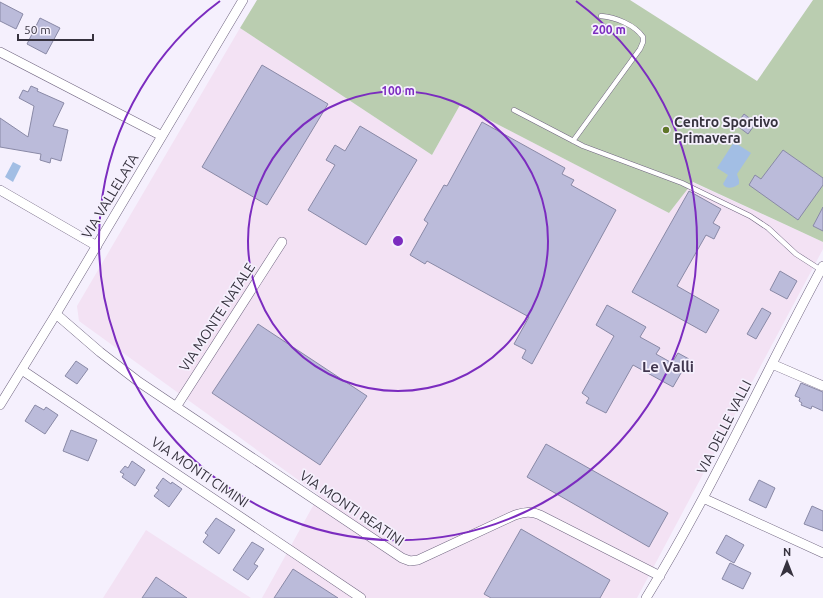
<svg xmlns="http://www.w3.org/2000/svg" width="823" height="598" font-family="Ubuntu,sans-serif">
	<style>
		.industrial { fill: #f3e2f4 }
		.green { fill: #bacdb0 }
		.water { fill: #a2bee4 }
		.building { fill: #bbbbda; stroke: #8989a6 }
		.lines { fill: none; stroke-linecap: round; stroke-linejoin: round }
		.service-casing { stroke: #706580; stroke-width: 5.5 }
		.minor-casing { stroke: #706580; stroke-width: 10 }
		.service { stroke: #fff; stroke-width: 4.5 }
		.minor { stroke: #fff; stroke-width: 9 }
		.ring { fill: none; stroke: #7b2cbf; stroke-width: 2 }
		.poi-dot { fill: #607729; stroke: #f5f0fd; stroke-width: 1.5 }
		.labels { text-anchor: middle; dominant-baseline: central; stroke-width: 3.5; stroke-linejoin: round; paint-order: stroke }
		.poi-label { font-size: 14px; font-weight: bold; fill: #36323e; stroke: #f5f0fd; text-anchor: start }
		.street-label { font-size: 14px; fill: #36323e; stroke: #f5f0fd }
		.neighbourhood-label { font-size: 15px; font-weight: bold; fill: #41374f; stroke: #f5f0fd }
		.centre { fill: #7b2cbf; stroke: #f5f0fd; stroke-width: 2 }
		.ring-label { font-size: 12px; text-anchor: middle; font-weight: bold; fill: #7b2cbf; stroke: #f5f0fd; stroke-width: 3.5; stroke-linejoin: round; paint-order: stroke }
	</style>
	<rect width="100%" height="100%" fill="#f5f0fd"/>
	<!-- industrial -->
	<path class="industrial" d="M240,28L432,155L460,105L669,213L692,182L823,242V249L637,598H262L319,495L79,321L77,306Z
		M146,530L251,598H103Z"/>
	<!-- green -->
	<path class="green" d="M257,0H630L757,81L813,0H823V242L693,182L669,213L460,105L432,155L240,28Z"/>
	<!-- water -->
	<path class="water" d="M734,142L751,153L737,174L739,180V184C734,188 726,190 723,184L728,175L717,168Z
		M13,162L21,166L13,182L5,177Z"/>
	<!-- building -->
	<path class="building" d="M0,2L23,14L16,29L0,21Z
		M40,18L60,28L46,54L27,44Z
		M262,65L328,104L267,205L202,167Z
		M31,86L38,89L37,91L64,103L53,126L68,130L61,161L51,158L50,163L40,160L41,154L0,147V118L28,137L34,106L19,98L23,90L28,92Z
		M744,114L756,123L748,134L736,125Z
		M482,122L565,168L562,174L574,180L571,185L616,210L532,364L522,358L526,350L514,344L529,317L427,261L425,264L410,255L428,223L424,220L444,185L447,186Z
		M360,126L417,160L366,245L308,210L335,165L326,160L335,145L345,151Z
		M783,150L823,178V185L798,220L749,185L755,175L761,179Z
		M689,191L721,209L713,223L720,227L714,239L706,235L677,286L719,310L706,333L632,292Z
		M823,207V231L813,226Z
		M780,271L797,281L787,299L770,290Z
		M607,305L646,327L640,337L660,348L656,354L672,363L678,353L689,359L673,387L633,365L606,413L586,403L589,398L582,393L614,336L596,325Z
		M762,308L771,313L756,339L747,334Z
		M258,324L367,396L320,465L212,393Z
		M76,361L88,369L77,384L65,376Z
		M801,383L823,392V411L812,406L811,409L801,405L802,403L799,401L800,398L795,396Z
		M35,405L44,410L46,407L58,415L45,434L25,421Z
		M71,430L97,440L88,461L63,451Z
		M546,444L668,513L649,547L527,477Z
		M132,461L145,470L135,486L122,477L124,474L120,472L125,466L128,468Z
		M163,478L171,484L172,482L182,489L169,507L154,496L159,490L156,488Z
		M759,480L775,488L766,508L749,500Z
		M812,506L823,511V531L804,524Z
		M216,518L235,530L219,554L203,542L208,535L205,533Z
		M521,529L610,580L600,598H491L484,594Z
		M726,535L744,545L734,563L716,553Z
		M252,542L264,549L254,564L258,566L248,580L233,570Z
		M730,563L751,573L743,589L722,579Z
		M293,569L338,598H274Z
		M156,577L187,598H142Z"/>
	<g class="lines">
		<defs>
			<path id="service" d="M514,110L583,146L682,183L750,216L768,228L796,254L821,270
				M573,141L640,49L643,42V37C635,25 615,17 601,16"/>
			<path id="minor" d="M0,52L162,136
				M0,190L97,246
				M56,314L100,352L139,382L402,558L410,561L418,560L515,515C524,512 531,511 540,515L660,576
				M772,364L823,386
				M22,370L361,598
				M0,405L56,314L243,0
				M176,407L282,242
				M703,498L823,553
				M646,598C712,491 763,376 823,266"/>
		</defs>
		<!-- service casing -->
		<use href="#service" class="service-casing"/>
		<!-- minor casing -->
		<use href="#minor" class="minor-casing"/>
		<!-- service -->
		<use href="#service" class="service"/>
		<!-- minor -->
		<use href="#minor" class="minor"/>
	</g>
	<!-- distance rings -->
	<g class="ring">
		<circle cx="398" cy="241" r="150"/>
		<path d="M576 1A299 299 0 1 1 220 1"/>
	</g>
	<!-- markers -->
	<circle class="poi-dot" cx="666" cy="130" r="4"/>
	<g class="labels">
		<!-- poi labels -->
		<g class="poi-label">
			<text x="674" y="122">Centro Sportivo<tspan x="674" dy="16">Primavera</tspan></text>
		</g>
		<!-- street labels -->
		<g class="street-label">
			<text transform="translate(110 196) rotate(-59)">VIA VALLELATA</text>
			<text transform="translate(217 317) rotate(-57)">VIA MONTE NATALE</text>
			<text transform="translate(724 427) rotate(-63)">VIA DELLE VALLI</text>
			<text transform="translate(200 472) rotate(34)">VIA MONTI CIMINI</text>
			<text transform="translate(352 508) rotate(34)">VIA MONTI REATINI</text>
		</g>
		<!-- neighbourhood labels -->
		<g class="neighbourhood-label">
			<text x="668" y="366">Le Valli</text>
		</g>
	</g>
	<circle cx="398" cy="241" r="6" class="centre"/>
	<g class="ring-label">
		<text x="609" y="34">200 m</text>
		<text x="398" y="95">100 m</text>
	</g>
	<!-- north arrow -->
	<g transform="translate(787 562)" stroke="#f5f0fd" stroke-width="3" paint-order="stroke">
	<path d="M0-3L7 15L0 10L-7 15Z" fill="#36323e"/>
	<text y="-6" font-size="11" font-weight="bold" text-anchor="middle" fill="#36323e">N</text>
	</g>
	<!-- scale -->
	<path d="M18 34v6h75v-6" fill="none" stroke="#36323e" stroke-width="2"/>
	<text x="24" y="34" font-size="12" fill="#36323e" stroke="#f5f0fd" stroke-width="3" paint-order="stroke">50 m</text>
</svg>
